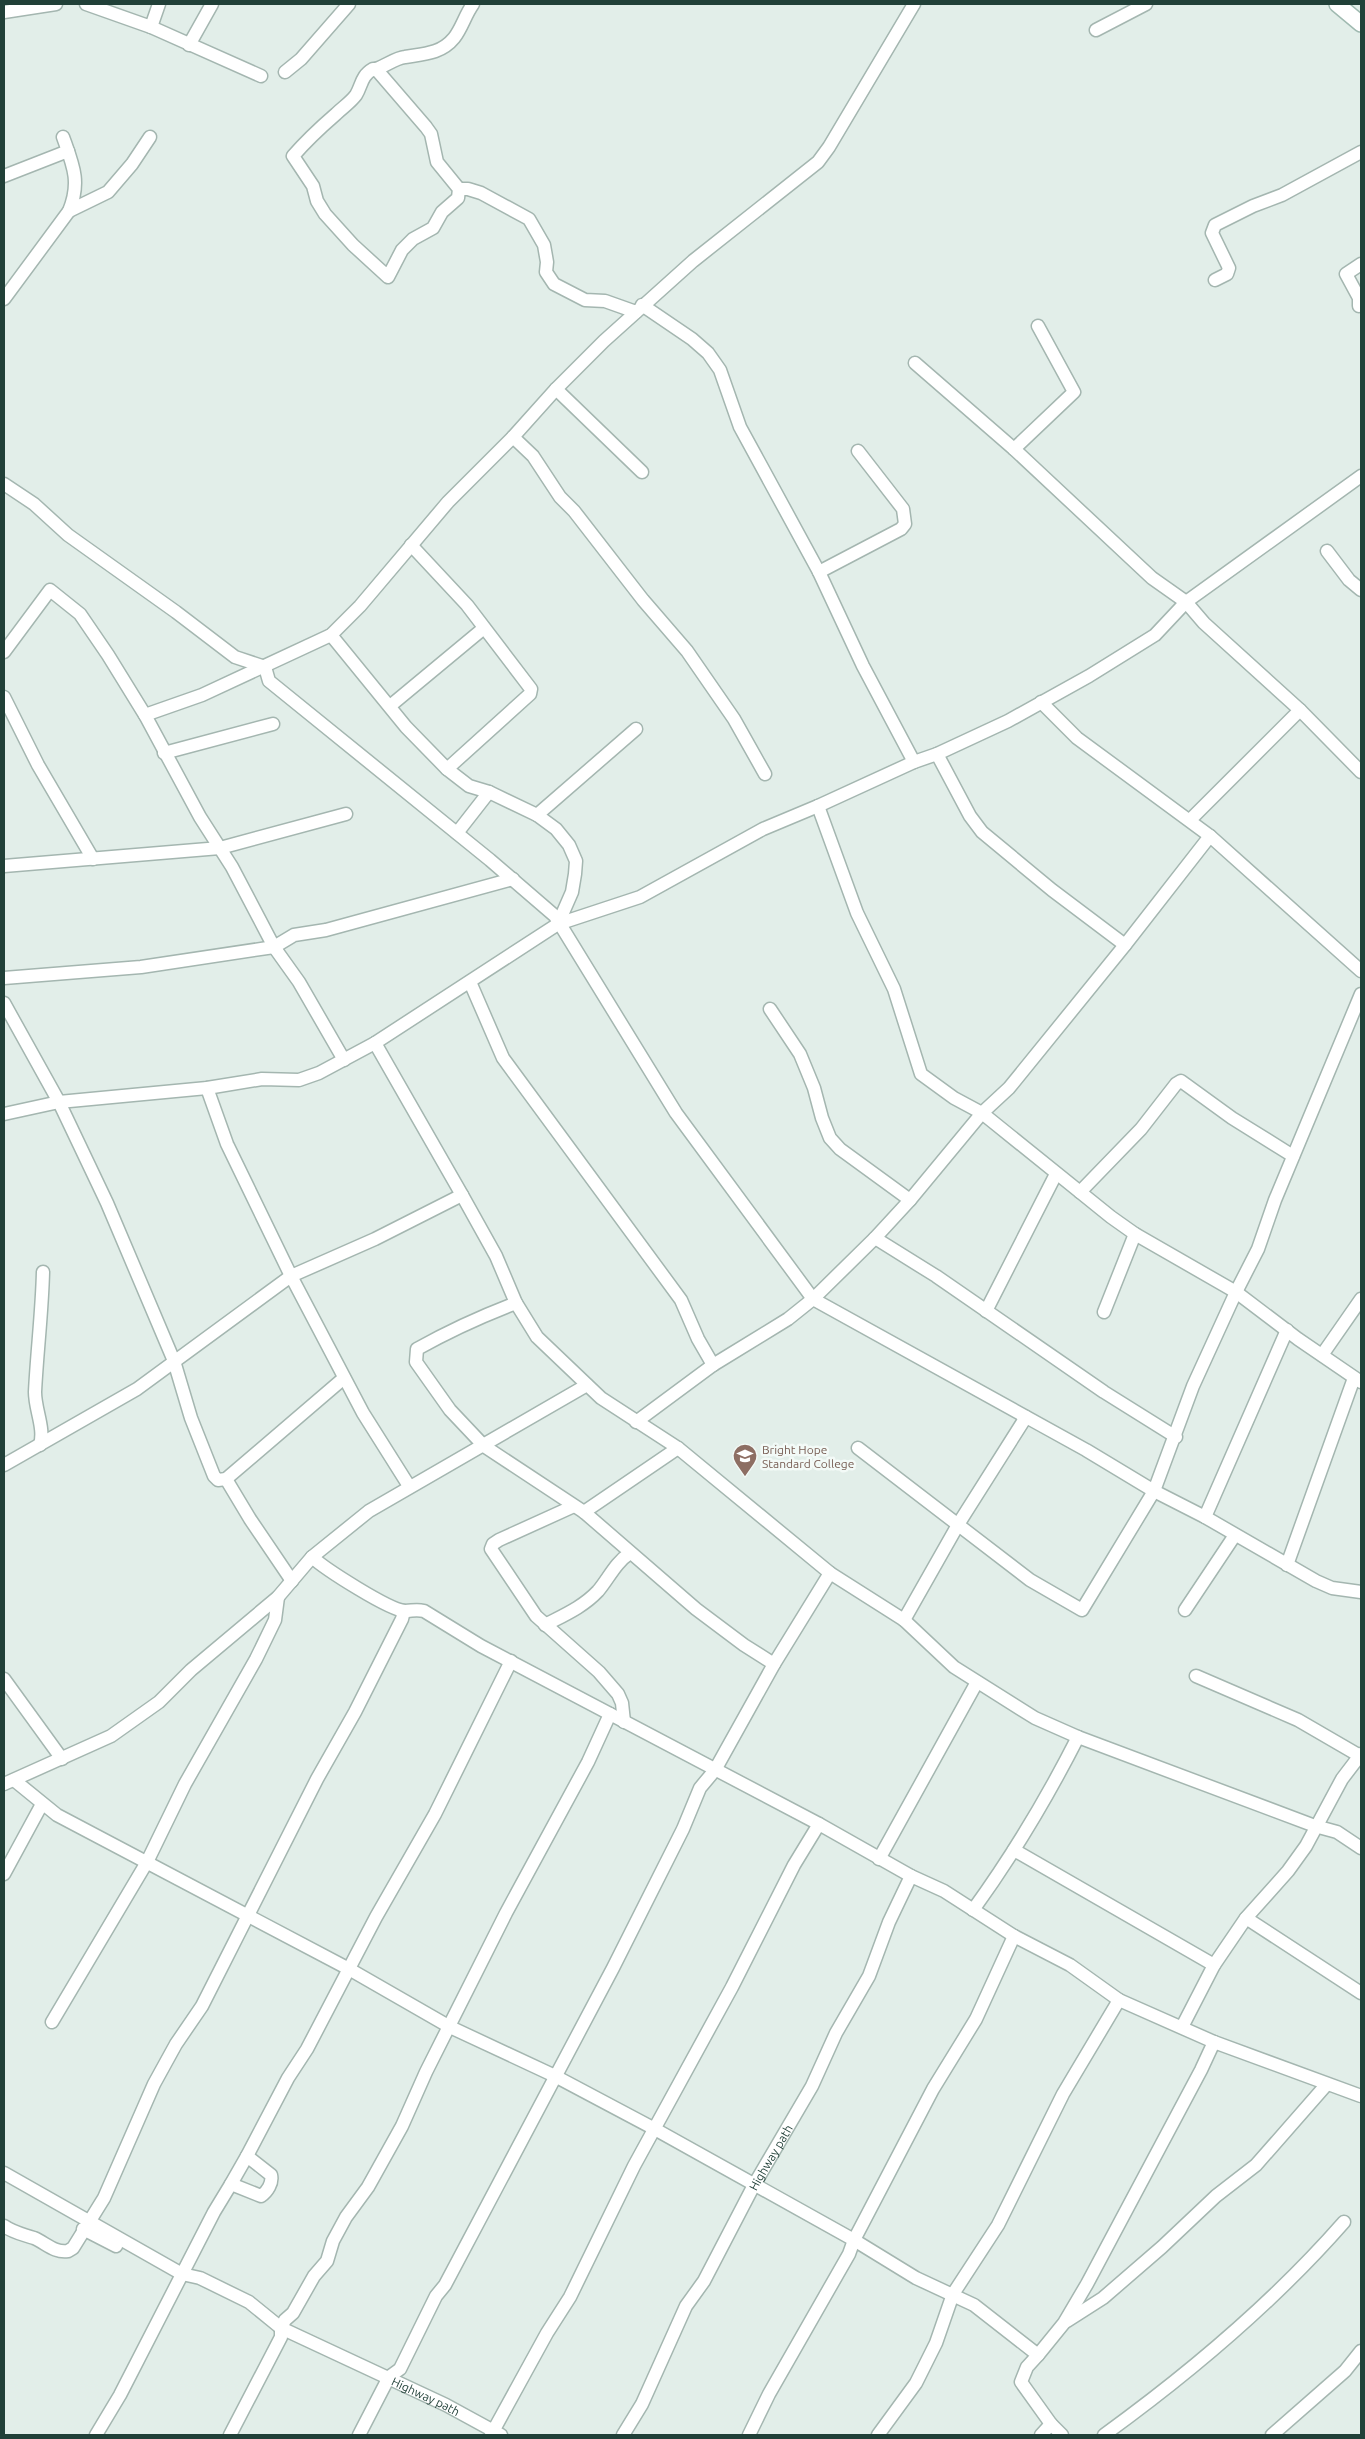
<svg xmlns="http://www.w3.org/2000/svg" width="1365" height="2439" font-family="Ubuntu,sans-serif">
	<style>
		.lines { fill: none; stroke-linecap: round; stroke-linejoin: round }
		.street-casing { stroke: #a4b6b0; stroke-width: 15 }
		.secondary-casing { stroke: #a0bab1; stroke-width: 18 }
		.street { stroke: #fff; stroke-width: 12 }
		.secondary { stroke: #fff; stroke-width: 15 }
		.labels { text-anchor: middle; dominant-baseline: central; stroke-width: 5; stroke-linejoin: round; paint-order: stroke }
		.education-label { font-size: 12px; fill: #785e54; stroke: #f3faf7; text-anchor: start }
		.street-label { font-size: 12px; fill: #214038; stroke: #f3faf7 }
	</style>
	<rect width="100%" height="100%" fill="#e2eee9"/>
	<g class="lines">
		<defs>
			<g id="street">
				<path d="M86,4L151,27L261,76"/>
				<path d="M4,12L56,4"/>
				<path d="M151,27L159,4"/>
				<path d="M1096,30L1146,4"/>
				<path d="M189,45L212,4"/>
				<path d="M373,69H376L426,127L431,134L437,162L459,189L458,198L442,212L433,228L413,239L402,250L388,277L353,245L325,214L317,201L313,186L293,156C306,141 321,127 336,114C343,107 350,103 356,95C362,85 361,76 373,69Z"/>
				<path d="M376,69C386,66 395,58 405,57C423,54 441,54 454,38C462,28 465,15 473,4"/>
				<path d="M285,72L301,59L349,4"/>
				<path d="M4,176L68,151"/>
				<path d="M459,189H468L481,193L529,219L544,245L547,262L546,272L554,284L585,300L605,301L636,312"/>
				<path d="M69,211L108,192L132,164L150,137"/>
				<path d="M1215,280L1227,274L1229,268L1212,233L1215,225L1253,206L1282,195L1361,152"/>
				<path d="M4,299L69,211C81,182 73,165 63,137"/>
				<path d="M642,305L692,339L708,353L720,370L740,427L819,572L863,666L914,762"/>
				<path d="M1359,306V298L1346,274L1361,264"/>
				<path d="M915,363L1014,449L1152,578L1186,602L1204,623L1300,710L1361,772"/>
				<path d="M556,389L642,472"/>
				<path d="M513,437L533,456L560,497L574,511L643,600L687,651L734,719L765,774"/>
				<path d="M1014,449L1074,392L1038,326"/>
				<path d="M4,484L34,504L68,535L176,612L235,657L265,667L269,681L490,860L555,916L676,1113L813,1299L1086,1450L1154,1491L1205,1517L1316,1581L1332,1588L1361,1592"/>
				<path d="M411,545L467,605L531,689L530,694L447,769"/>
				<path d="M1327,551L1349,580L1361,590"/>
				<path d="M819,572L901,529L905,524L903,509L858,451"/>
				<path d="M331,635L406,727L447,769L469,786L489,792L537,815L556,829L569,845L576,861L575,874L572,892L558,924"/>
				<path d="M4,652L50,590L80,614L108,655L145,715L200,817L232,867L274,947L299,982L344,1060"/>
				<path d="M4,697L38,765L93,859"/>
				<path d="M1041,702L1077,738L1210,836L1361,971"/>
				<path d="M390,706L484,628"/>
				<path d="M145,715L202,695L331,635L360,606L448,502L513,437L556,389L604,341L693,261L818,162L829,147L914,4"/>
				<path d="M164,753L273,724"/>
				<path d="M937,754L970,816L982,832L1052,890L1125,945"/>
				<path d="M818,806L857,913L894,989L921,1074L954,1098L982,1113L1111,1217L1135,1234L1236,1292L1298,1339L1361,1382"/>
				<path d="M537,815L636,729"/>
				<path d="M1190,820L1300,710"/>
				<path d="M457,833L489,792"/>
				<path d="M4,866L220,848L346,814"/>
				<path d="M4,978L141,967L274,947L294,935L326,930L513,879"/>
				<path d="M470,982L503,1058L681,1300L698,1339L713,1365"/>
				<path d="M4,1003L59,1102L107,1203L174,1361L191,1418L214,1476L218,1480L226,1479L344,1378"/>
				<path d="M770,1009L800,1054L814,1088L822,1118L830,1138L840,1149L910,1200"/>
				<path d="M375,1043L462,1195L496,1256L516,1303L537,1337L601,1398L678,1448L830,1573L904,1620L954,1667L1035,1718L1078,1737L1315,1826L1337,1832L1361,1848"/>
				<path d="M207,1088L227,1144L291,1276L363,1413L409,1486"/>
				<path d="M4,1114L59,1102L207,1088L262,1079L299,1080L319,1073L375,1043L558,924L640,897L763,829L818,806L914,762L937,754L1008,721L1089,676L1155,635L1186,602L1361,476"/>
				<path d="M1080,1192L1141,1129L1176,1084L1181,1081L1232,1118L1293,1156"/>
				<path d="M875,1238L936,1276L1104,1392L1176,1437"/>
				<path d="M516,1303C482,1316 449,1331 417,1349L416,1362L450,1410L484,1446L584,1512L696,1609L744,1645L774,1664"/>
				<path d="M986,1311L1056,1174"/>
				<path d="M1104,1312L1135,1234"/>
				<path d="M1322,1355L1361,1299"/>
				<path d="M636,1422L713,1365L788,1319L813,1299L875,1238L910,1200L982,1113L1009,1088L1125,945L1210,836"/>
				<path d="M40,1445C45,1428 35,1410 35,1392C37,1352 42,1312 43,1272"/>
				<path d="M858,1448L1030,1580L1082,1610L1154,1491L1193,1386L1236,1292L1258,1249L1275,1200L1361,994"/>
				<path d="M4,1465L137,1389L291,1276L375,1239L462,1195"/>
				<path d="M226,1479L250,1519L292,1581"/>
				<path d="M574,1506L499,1540L493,1544L491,1549L536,1616L599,1672L618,1694L622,1703L624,1722"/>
				<path d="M584,1512L678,1448"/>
				<path d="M1205,1517L1287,1330"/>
				<path d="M312,1557C325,1569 389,1610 405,1611C412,1611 416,1609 424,1611L481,1646L819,1824L911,1876L944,1891L1014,1936L1070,1965L1119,2000L1214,2042L1361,2096"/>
				<path d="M1287,1565L1354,1378"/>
				<path d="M1185,1610L1235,1535"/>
				<path d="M904,1620L959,1523L1026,1417"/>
				<path d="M545,1625C564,1615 583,1607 598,1591C609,1578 615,1563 630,1553"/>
				<path d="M1196,1676L1298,1720L1360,1756"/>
				<path d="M4,1679L62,1759"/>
				<path d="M14,1780L57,1815L349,1969L450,2027L555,2076L653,2128L854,2240L916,2278L974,2305L1038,2355L1027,2367L1021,2382L1051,2424L1062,2435"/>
				<path d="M4,1784L111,1736L159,1702L191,1670L278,1597L312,1557L369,1511L587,1385"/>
				<path d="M1014,1850L1214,1965"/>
				<path d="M879,1859L977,1682"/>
				<path d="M4,1874L42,1804"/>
				<path d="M973,1910C1013,1855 1047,1798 1078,1737"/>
				<path d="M1246,1918L1361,1993"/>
				<path d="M52,2022L147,1862L185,1784L256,1659L275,1620L278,1597"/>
				<path d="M1182,2027L1214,1965L1246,1918L1288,1871L1306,1846L1342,1779L1361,1754"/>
				<path id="s1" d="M4,2173L182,2274L200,2278L249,2302L281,2328L446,2405L501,2435"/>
				<path d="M231,2184L247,2156"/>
				<path d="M4,2226C14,2233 22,2234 34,2238C46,2243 54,2253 68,2251L73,2248L104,2198L154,2084L176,2044L202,2006L317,1779L355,1712L402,1619L404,1611"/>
				<path d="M83,2229L116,2246"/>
				<path d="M1067,2321L1103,2298L1162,2247L1216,2196L1256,2165L1327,2084"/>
				<path d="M1038,2355L1064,2323L1087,2284L1201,2070L1214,2042"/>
				<path d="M96,2435L120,2395L214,2212L231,2184L261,2196C267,2192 273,2183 271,2175L247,2156L288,2078L307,2049L376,1917L435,1814L511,1661"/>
				<path d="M230,2435L281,2337V2328L285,2320L293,2313L314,2276L327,2261L333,2241L346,2217L368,2187L402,2126L426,2072L506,1913L588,1762L610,1714"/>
				<path d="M359,2435L389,2377L400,2369L436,2296L445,2285L613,1968L683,1829L700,1788L715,1770L774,1664L830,1573"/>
				<path d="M491,2435L547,2333L570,2297L634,2166L732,1987L794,1865L819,1824"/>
				<path id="s2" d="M623,2435L642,2404L686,2306L704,2281L754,2185L812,2086L836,2033L869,1976L889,1922L911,1876"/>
				<path d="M749,2435L769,2394L849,2254L854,2240L933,2089L976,2019L1014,1936"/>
				<path d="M878,2435L916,2383L936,2343L953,2294L998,2225L1063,2094L1119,2000"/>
				<path d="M1041,2435L1051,2424"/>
				<path d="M1104,2435C1191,2372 1273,2303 1344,2222"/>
				<path d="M1272,2435L1345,2371L1361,2351"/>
			</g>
			<path id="secondary" d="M1337,4L1361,24"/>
		</defs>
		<!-- street casing -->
		<use href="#street" class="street-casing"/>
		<!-- secondary casing -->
		<use href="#secondary" class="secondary-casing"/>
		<!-- street -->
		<use href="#street" class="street"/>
		<!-- secondary -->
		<use href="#secondary" class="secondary"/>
	</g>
	<!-- icons -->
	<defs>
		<symbol id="school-pin" viewBox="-11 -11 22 30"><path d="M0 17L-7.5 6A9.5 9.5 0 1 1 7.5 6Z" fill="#8d6e63" stroke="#f3faf7"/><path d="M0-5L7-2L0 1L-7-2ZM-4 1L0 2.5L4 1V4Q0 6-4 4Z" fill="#fff"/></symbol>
	</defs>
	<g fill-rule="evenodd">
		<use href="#school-pin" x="731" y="1442" width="28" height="38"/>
	</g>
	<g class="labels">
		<!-- education labels -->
		<g class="education-label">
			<text x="762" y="1449">Bright Hope<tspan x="762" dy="14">Standard College</tspan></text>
		</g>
		<!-- street labels -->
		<g class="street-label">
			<text stroke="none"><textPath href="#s2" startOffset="315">Highway path</textPath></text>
			<text stroke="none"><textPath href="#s1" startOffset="479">Highway path</textPath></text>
		</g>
	</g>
	<!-- border -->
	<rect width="1365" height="2439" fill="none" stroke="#214038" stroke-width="10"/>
</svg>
